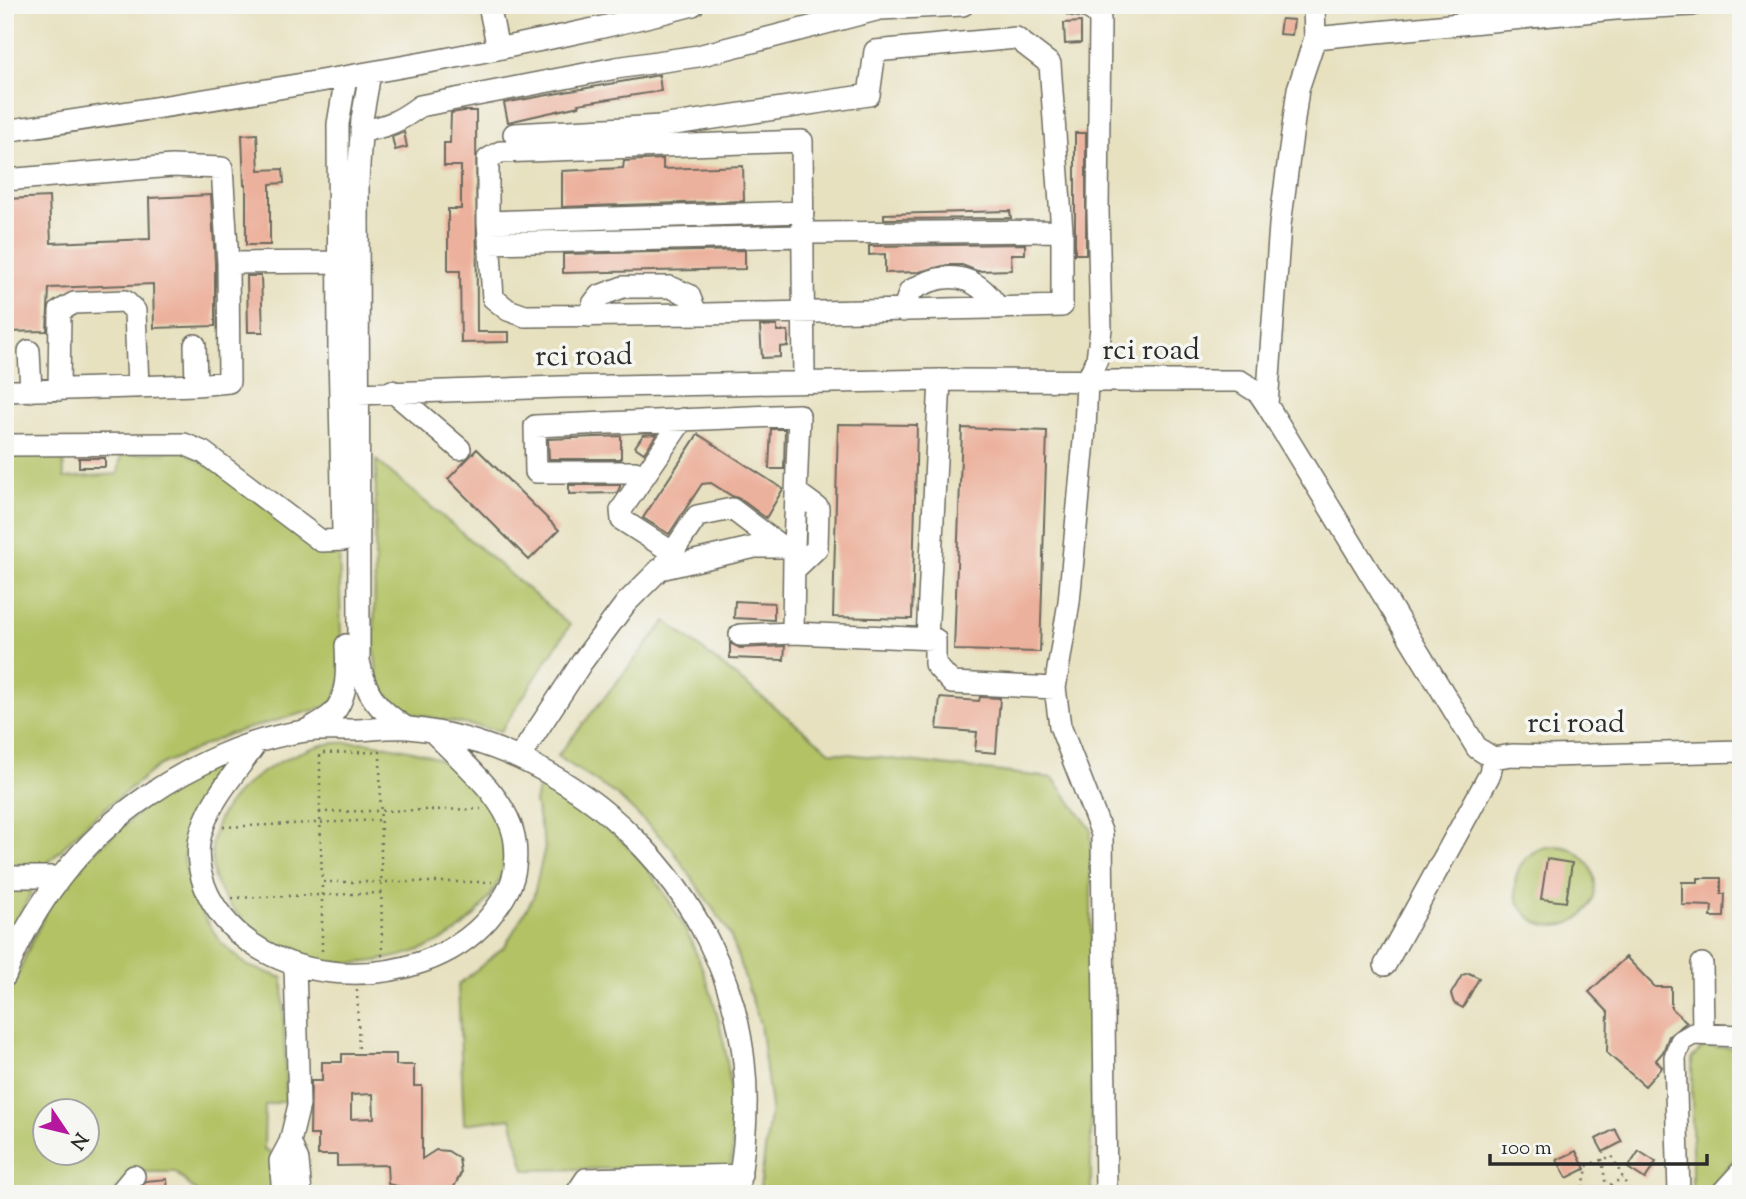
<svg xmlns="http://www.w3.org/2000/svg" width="1746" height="1199" font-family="'Sorts Mill Goudy',serif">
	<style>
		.green { fill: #b2c265; stroke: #6e7648; stroke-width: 2; fill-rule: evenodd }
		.building { fill: #ecb19c; fill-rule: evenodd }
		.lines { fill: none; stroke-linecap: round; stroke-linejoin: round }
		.minor-casing { stroke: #6d6b5f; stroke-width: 24 }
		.path { stroke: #6d6b5f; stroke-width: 2.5; stroke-dasharray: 2 5; stroke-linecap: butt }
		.minor { stroke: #fff; stroke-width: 21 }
		.labels { text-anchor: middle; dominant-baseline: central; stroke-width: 7; stroke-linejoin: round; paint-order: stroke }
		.street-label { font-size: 30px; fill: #2b2b2b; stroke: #f6f6f2 }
	</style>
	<rect width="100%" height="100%" fill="#f6f6f2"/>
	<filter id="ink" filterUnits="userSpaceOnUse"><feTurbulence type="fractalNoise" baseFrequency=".0143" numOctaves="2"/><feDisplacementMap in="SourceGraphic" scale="14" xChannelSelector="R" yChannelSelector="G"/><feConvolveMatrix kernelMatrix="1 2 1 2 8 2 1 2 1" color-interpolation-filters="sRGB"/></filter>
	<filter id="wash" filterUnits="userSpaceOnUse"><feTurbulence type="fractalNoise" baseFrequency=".00686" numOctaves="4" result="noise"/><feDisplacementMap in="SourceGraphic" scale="28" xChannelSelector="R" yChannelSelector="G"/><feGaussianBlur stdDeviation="1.57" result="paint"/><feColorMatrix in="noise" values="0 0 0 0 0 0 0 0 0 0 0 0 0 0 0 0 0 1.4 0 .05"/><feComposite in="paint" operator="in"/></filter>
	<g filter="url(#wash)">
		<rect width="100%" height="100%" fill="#e7e1c0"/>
		<!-- green -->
		<path class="green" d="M182,450L339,545L342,680L332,705L229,734L158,766L87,823L47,864L5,865V453L63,452L64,478L118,474L121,455Z
			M376,460L570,625L501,731L407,713L379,688L374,649Z
			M666,621L831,752L1053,778L1091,829V1194H759L771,1107L760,1024L730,934L670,846L618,796L557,756Z
			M364,742C388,746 426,751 446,763C482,783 510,826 503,869C498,891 474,919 456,932C423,955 364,968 324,961C281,953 230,921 214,878C212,872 212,864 212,857C207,799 273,759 322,745C335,742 351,743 364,742Z
			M242,755L216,778L196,808L184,858L193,899L221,943L248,966L283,978L286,1101L265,1105L264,1149L271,1152L275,1194H199L175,1172H132L113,1194H5V1008L27,952L47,910L89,856L145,807L184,780ZM46,1112H88V1154H46Z
			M540,778C573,803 612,827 639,859C708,941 740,1061 731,1167L525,1170L511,1118L464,1124L458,985L505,946L533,898L545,847L535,803Z
			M1515 886a40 40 0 1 1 80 0a40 40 0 1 1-80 0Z
			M5,887H34L5,943Z
			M1703,1047L1741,1048V1152L1703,1194H1692V1058Z
			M657,1183H723L720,1194H656Z"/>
		<g id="blocks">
			<!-- building -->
			<path class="building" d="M1281,19L1294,20L1292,35L1279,34Z
				M1081,22V43L1065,44L1064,23Z
				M659,75L661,91L578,104L579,106L508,122L504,103Z
				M464,111H476L477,332H509V342L461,343L460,271H448V209H461V166H444V143H450L451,113Z
				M404,132L407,147L395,150L392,137Z
				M1075,133H1086V254H1075Z
				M257,134L259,170L283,169L284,183L270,184V245H246V185H244L242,135Z
				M663,159V169L743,166L744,201L562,207V171L623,168L624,161Z
				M211,195L215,263V326L154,328L153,284L49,288L47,331L5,332V199L49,197L51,243L150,239L149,198Z
				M1010,211L1011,218L884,219V214Z
				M1025,244V254H1011L1012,270L977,271L962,265H947L919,272L885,273V254L869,255V246Z
				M745,250V269L563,273V254Z
				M247,276H261L263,332H248Z
				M760,326H777V331H788V346L780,347V357L762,358Z
				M838,424L917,425L912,619L833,617Z
				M962,428L1047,431L1040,652L954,650Z
				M771,429H785L784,469H769Z
				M657,434L644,453L635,447L643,435Z
				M698,434L783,489L766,518L740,499L732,496L711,483L702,484L669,534L643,518Z
				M621,436V459H549L548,439Z
				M477,449L559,530L529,560L448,479Z
				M79,458H105V467H79Z
				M569,485H620V487L617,493L569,494Z
				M735,601L774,603V620L734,618Z
				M730,643L740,648L785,646L784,660L730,658Z
				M980,697L1000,698L996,753L975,751L977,732L937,729L940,698L979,701Z
				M1547,859L1572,863L1566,902L1541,899Z
				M1698,878H1721V894H1725L1724,917H1711L1712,906L1682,905V882H1698Z
				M1626,957L1655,987H1671V1008L1687,1022L1669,1036L1663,1052L1656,1060L1662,1067L1645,1086L1607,1053L1608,1012L1589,992Z
				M1469,973L1479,978L1463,1008L1454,1003L1451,994L1462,975Z
				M342,1054H396V1065H414V1086H422V1159L436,1150L448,1151L459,1158L461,1173L454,1187L439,1194H431L388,1184L387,1165L337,1166V1155H318V1135H310L311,1081H322V1062H342ZM373,1094L374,1118L351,1119V1095Z
				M1615,1129L1622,1142L1603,1152L1596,1139Z
				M1576,1151L1585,1169L1567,1178L1557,1160Z
				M1639,1151L1656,1162L1645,1179L1628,1168Z
				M167,1179L168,1194H141L140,1189L146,1181Z"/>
		</g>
	</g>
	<g filter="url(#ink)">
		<use href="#blocks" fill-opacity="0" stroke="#6d6b5f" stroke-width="2"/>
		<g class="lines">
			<defs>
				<path id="minor" d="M489,5L498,49
					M1073,5C1084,6 1095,8 1100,19L1098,210L1101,329L1097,359L1087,381L1085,430L1069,602L1055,688L1060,726L1102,834L1106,1194
					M1315,38L1615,9L1693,5
					M370,73L362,119L358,181L359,661C366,695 377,709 407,728
					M5,131C152,109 299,86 445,59C528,43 611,27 693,5
					M361,131C387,127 400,121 420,106L616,68L698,56L880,9L963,5
					M514,134L661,126L869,95L875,51L1016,38L1050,64L1062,231V306C883,311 704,315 525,316L508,310L493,298L488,222V159L500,152L802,141L804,382
					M5,180L172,166L222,168L228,263L229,382L196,385L5,391
					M488,222L803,212
					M489,243L803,236L812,233L1062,231
					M228,263L339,262
					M903,311L910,291C945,270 975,272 998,308
					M590,316L593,304L599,296L623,287H670L689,295L696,313
					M195,345L196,385
					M29,351L31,391
					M59,390L60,311L74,303L125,301L135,311L138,387
					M392,391L460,449
					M357,394L560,387L940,380L1240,381L1259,393L1267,405L1477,748L1493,758L1512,755L1550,756L1741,751
					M1267,405L1280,225L1298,89L1315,38L1314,5
					M5,445L184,444L203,452L321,541L344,540
					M343,532L339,352L338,124L346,77
					M672,552L622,520L621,510L683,419
					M666,562L697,516L732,509L782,547
					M794,570L817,548L818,508L796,492
					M793,633L794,556
					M740,635L793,633L935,639V664L952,683L1055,688
					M927,639L940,380
					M305,731C313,726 322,722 330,716C349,700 347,667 346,645
					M257,742C239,769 213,796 203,827C195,849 198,873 208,894C257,993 420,997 488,919C509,894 519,876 515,842C510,800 462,762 434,733
					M519,758L582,662L626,603L660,569L755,547H794L799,415L535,426L536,472H635L642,479
					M5,877H60
					M1702,964L1703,1034
					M1385,965L1490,774L1493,758
					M5,976C32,904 83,840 146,797C192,765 248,739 305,731C322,729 340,730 357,730C374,729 392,727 409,728C579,746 726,891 744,1062C749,1106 745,1150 737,1194
					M290,1142L298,1161L301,1194
					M119,1194L134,1176
					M283,1194L280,1161L290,1142L299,1105L295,966
					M576,1194L586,1179L741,1175
					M1679,1194L1675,1057L1681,1041L1693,1034L1741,1036
					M1721,1194L1741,1172"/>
			</defs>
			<!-- minor casing -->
			<use href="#minor" class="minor-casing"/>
			<!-- path -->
			<path class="path" d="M320,812L322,882
				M223,827L381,820
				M232,898L381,893
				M322,951V882H492
				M381,955H382L380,752L320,753V812L481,809
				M357,990L359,1054
				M1602,1159L1607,1194
				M1583,1191L1606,1187L1623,1178
				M1581,1194L1588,1165L1612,1156L1630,1192
				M1630,1194V1192L1660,1191"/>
			<!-- minor -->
			<use href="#minor" class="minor"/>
		</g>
	</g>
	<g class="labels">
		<!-- street labels -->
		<g class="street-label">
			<text x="1151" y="351">rci road</text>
			<text transform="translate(584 357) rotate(-1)">rci road</text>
			<text x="1576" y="724">rci road</text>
		</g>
	</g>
	<!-- margin -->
	<rect width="1746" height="1199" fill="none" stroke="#f6f6f2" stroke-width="28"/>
	<!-- north arrow -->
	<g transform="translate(66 1132) rotate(125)"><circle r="33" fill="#f6f6f2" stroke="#a5a5a2" stroke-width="2"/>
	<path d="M0-5L12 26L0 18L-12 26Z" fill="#b5179e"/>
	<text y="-10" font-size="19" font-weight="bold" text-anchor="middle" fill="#2b2b2b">N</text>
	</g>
	<!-- scale -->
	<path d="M1490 1154v10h217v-10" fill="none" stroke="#2b2b2b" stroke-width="3.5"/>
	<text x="1501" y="1154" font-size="21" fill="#2b2b2b" stroke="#f6f6f2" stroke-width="5" paint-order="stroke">100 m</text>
</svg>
